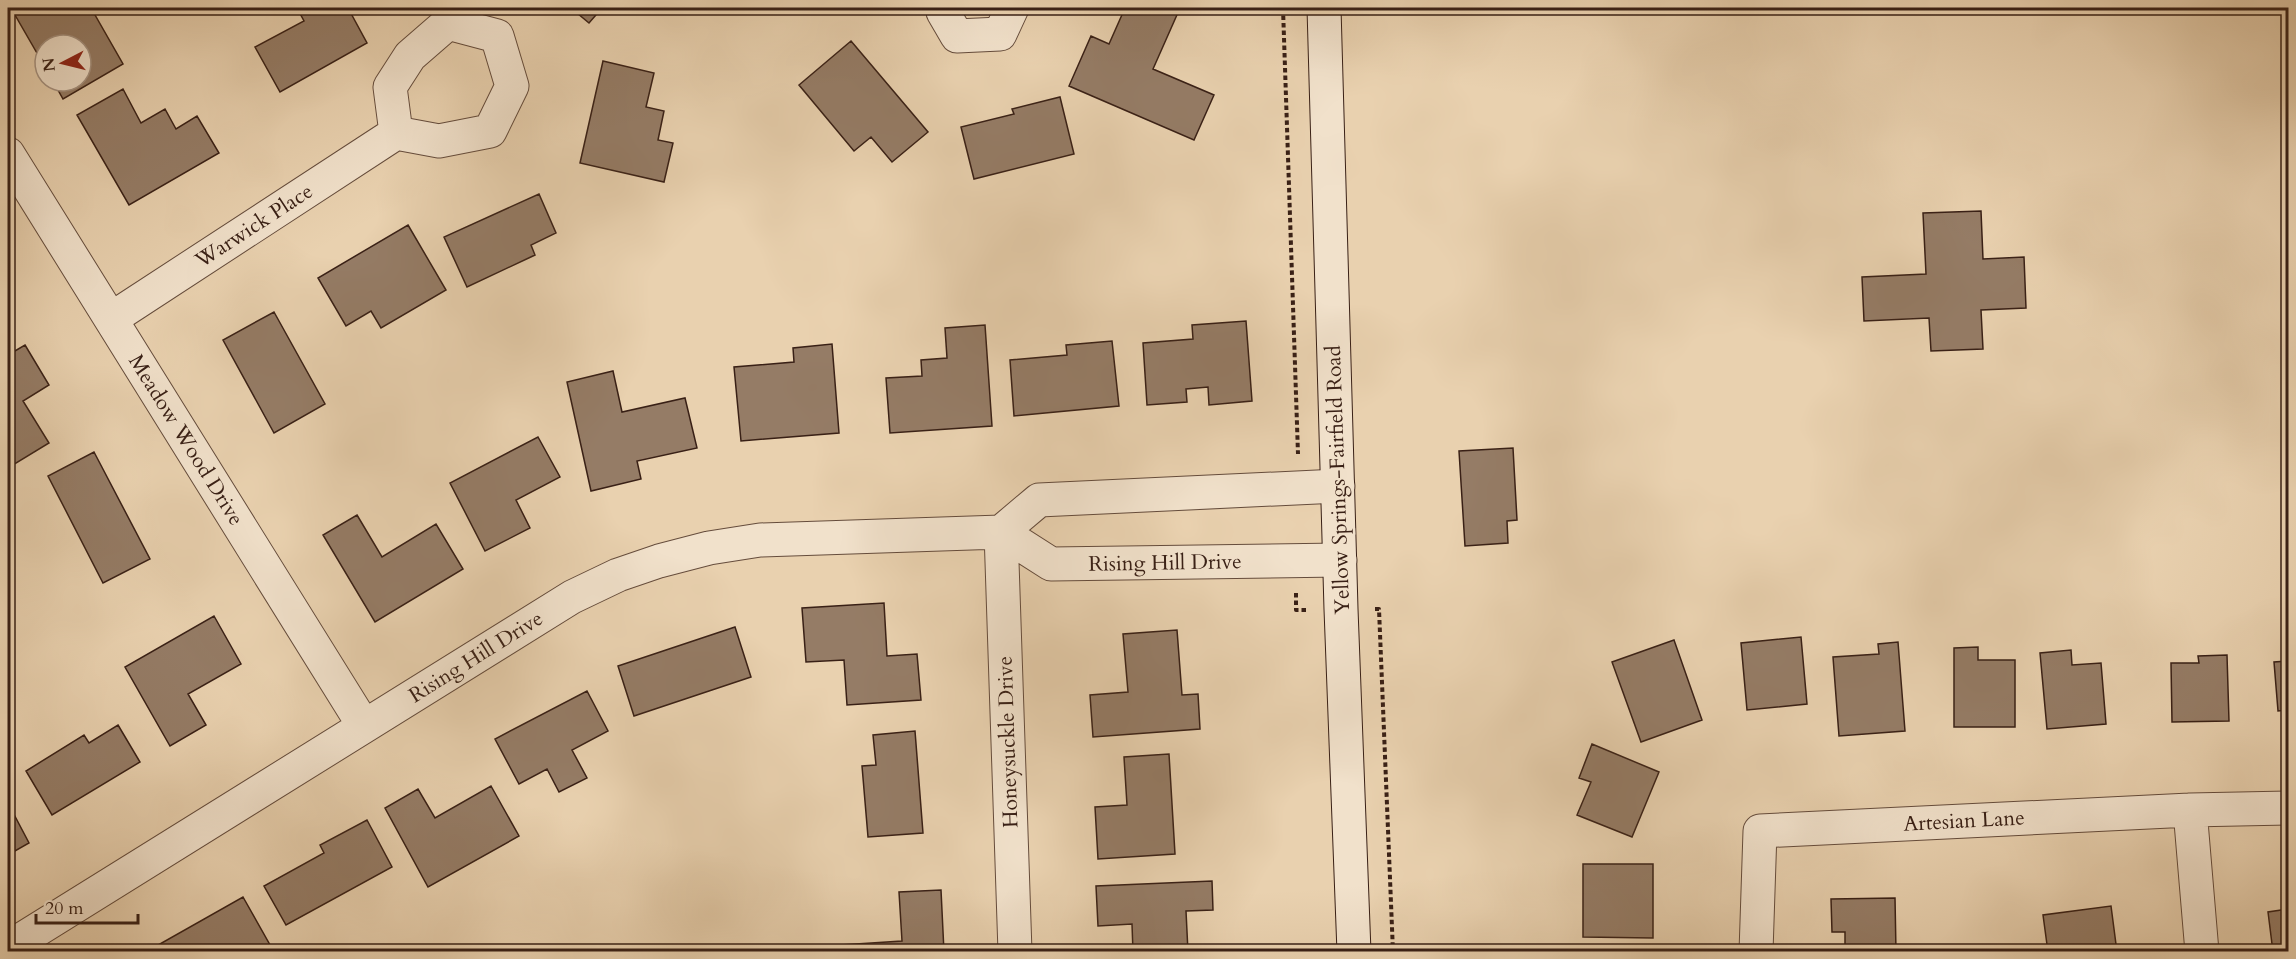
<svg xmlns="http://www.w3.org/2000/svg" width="2296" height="959" font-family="Cardo,serif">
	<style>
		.building { fill: #957c66; stroke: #392016; stroke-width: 1.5 }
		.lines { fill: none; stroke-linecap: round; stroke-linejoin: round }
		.street-casing { stroke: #654c3c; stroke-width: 35 }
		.secondary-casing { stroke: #392016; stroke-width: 35 }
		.path { stroke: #392016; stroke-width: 4; stroke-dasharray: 4.5 3; stroke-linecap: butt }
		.street { stroke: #f1e1cb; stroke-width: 33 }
		.secondary { stroke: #f1e1cb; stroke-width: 33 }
		.labels { text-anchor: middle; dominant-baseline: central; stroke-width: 5; stroke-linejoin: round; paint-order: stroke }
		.street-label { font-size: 21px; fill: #392016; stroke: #f1e1cb }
	</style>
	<rect width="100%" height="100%" fill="#e9d1af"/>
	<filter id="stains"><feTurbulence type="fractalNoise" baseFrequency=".00333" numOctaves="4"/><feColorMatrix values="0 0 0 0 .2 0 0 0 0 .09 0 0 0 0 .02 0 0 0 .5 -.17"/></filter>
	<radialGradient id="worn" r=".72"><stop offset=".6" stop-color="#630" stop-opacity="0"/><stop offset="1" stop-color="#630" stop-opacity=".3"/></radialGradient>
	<!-- building -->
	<path class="building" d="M11,8H91L123,64L63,99L53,81H81V45H45V67Z
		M297,8H348L367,43L280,92L255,47L304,21Z
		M571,8H602L589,23Z
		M1125,8H1180L1153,69L1214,95L1194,140L1069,86L1091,36L1109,44Z
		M851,41L928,132L892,162L871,137L854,151L799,85Z
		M603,61L654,73L646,107L664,111L658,140L673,143L664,182L580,163Z
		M123,89L141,123L165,109L176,129L197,116L219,153L129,205L77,115Z
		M1060,97L1074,154L974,179L961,127L1014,114L1012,109Z
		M539,194L556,233L531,245L535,255L467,287L444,237Z
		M1981,211L1983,259L2024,257L2026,308L1981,310L1983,349L1931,351L1929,318L1864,321L1862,277L1926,274L1923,213Z
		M408,225L446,290L381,328L371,311L346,326L318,278Z
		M274,312L325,404L274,433L223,340Z
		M1246,321L1252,401L1209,405L1208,387L1186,389L1187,402L1147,405L1143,343L1193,339L1192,325Z
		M985,325L992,426L890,433L886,378L922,376L921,360L947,358L945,328Z
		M1112,341L1119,406L1014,416L1010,360L1067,355L1066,345Z
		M832,344L839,433L741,441L734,367L794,362L793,348Z
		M25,345L49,385L23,401L49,443L8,468V355Z
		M613,371L622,412L685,398L697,448L637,461L641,479L591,491L567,382Z
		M538,437L560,477L516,500L530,528L485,551L450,483Z
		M1513,448L1517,520L1507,521L1508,543L1465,546L1459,451Z
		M94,452L150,559L103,583L48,476Z
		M357,515L382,557L436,524L463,569L375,622L323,535Z
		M884,603L887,656L917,654L921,700L847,705L844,660L806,662L802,608Z
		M214,616L241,664L188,694L206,725L170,746L125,667Z
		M735,627L751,677L634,716L618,666Z
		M1177,630L1182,695L1198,694L1200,729L1093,737L1090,695L1128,692L1123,634Z
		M1801,637L1807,704L1747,710L1741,643Z
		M1674,640L1702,720L1641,742L1612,662Z
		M1898,642L1905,731L1839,736L1833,657L1879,654L1878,644Z
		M1978,647V660H2015V727H1954V648Z
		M2071,650L2072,665L2101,663L2106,724L2047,729L2040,653Z
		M2227,655L2229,721L2172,722L2171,663H2199L2198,656Z
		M2288,661V710L2278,711L2274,662Z
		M587,691L608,731L572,750L587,778L559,792L547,769L519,784L495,739Z
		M118,725L140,762L52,815L26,771L84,735L89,743Z
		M915,731L923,833L868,837L862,766L876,765L873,735Z
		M1592,744L1659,772L1632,837L1577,815L1591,782L1579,778Z
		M1169,754L1175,854L1098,859L1095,807L1127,805L1124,757Z
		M491,786L519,836L428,887L385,808L418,789L435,818Z
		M8,803L29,843L8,855Z
		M367,820L392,867L286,925L264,886L324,853L320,845Z
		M1583,864H1653V938L1583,937Z
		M1212,881L1213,910L1186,911L1188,952H1133L1132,924L1098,926L1096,886Z
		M941,890L944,952H841V945L902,941L899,892Z
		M243,897L274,952H153L151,949Z
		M1895,898L1896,952H1845V932H1832L1831,899Z
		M2111,906L2117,952H2048L2043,915Z
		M2288,909V952H2273L2268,912Z"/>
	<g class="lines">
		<defs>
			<path id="street" d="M943,8V12L957,36L1000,34L1012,8
				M8,154L364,726
				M111,319L396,133L439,141L490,131L512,86L497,36L448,23L410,56L390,87L396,133
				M1001,532L1015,952
				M1001,532L1039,500L1338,486
				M2190,810L2202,952
				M8,948L572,597L618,575L659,561L709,548L760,540L1001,532L1051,564L1340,560
				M1756,952L1760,831L2190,810L2288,808"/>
			<path id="secondary" d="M1324,8L1341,609L1354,952"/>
		</defs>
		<!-- street casing -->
		<use href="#street" class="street-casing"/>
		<!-- secondary casing -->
		<use href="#secondary" class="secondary-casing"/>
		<!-- path -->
		<path class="path" d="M1283,8L1298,454
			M1296,593V610H1308
			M1375,609H1379L1393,952"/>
		<!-- street -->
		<use href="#street" class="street"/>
		<!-- secondary -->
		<use href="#secondary" class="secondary"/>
	</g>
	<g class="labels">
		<!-- street labels -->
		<g class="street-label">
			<text transform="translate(254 226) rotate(-33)">Warwick Place</text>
			<text transform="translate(186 440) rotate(58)">Meadow Wood Drive</text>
			<text transform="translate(1338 480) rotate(-92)">Yellow Springs-Fairfield Road</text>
			<text transform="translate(1165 563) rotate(-1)">Rising Hill Drive</text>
			<text transform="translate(476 657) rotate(-32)">Rising Hill Drive</text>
			<text transform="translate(1008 742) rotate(-92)">Honeysuckle Drive</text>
			<text transform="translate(1964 821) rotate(-3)">Artesian Lane</text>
		</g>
	</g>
	<!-- margin -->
	<rect width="2296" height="959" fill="none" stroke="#e9d1af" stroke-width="30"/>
	<rect x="9" y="9" width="2278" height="941" fill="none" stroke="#392016" stroke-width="3"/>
	<rect x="15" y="15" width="2266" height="929" fill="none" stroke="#392016" stroke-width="1.5"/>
	<!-- north arrow -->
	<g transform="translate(63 63) rotate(263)"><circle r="28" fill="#f1e1cb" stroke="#a79483" stroke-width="1.5"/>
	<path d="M0-4.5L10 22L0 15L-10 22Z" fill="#8f2418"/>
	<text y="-9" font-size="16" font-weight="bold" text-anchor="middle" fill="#392016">N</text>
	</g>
	<!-- scale -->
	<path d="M36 914v9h102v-9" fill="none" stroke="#392016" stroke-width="3"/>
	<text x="45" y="914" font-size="18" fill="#392016" stroke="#f1e1cb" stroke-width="4.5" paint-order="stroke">20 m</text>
	<rect width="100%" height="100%" filter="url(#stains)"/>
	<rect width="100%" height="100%" fill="url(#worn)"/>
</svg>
